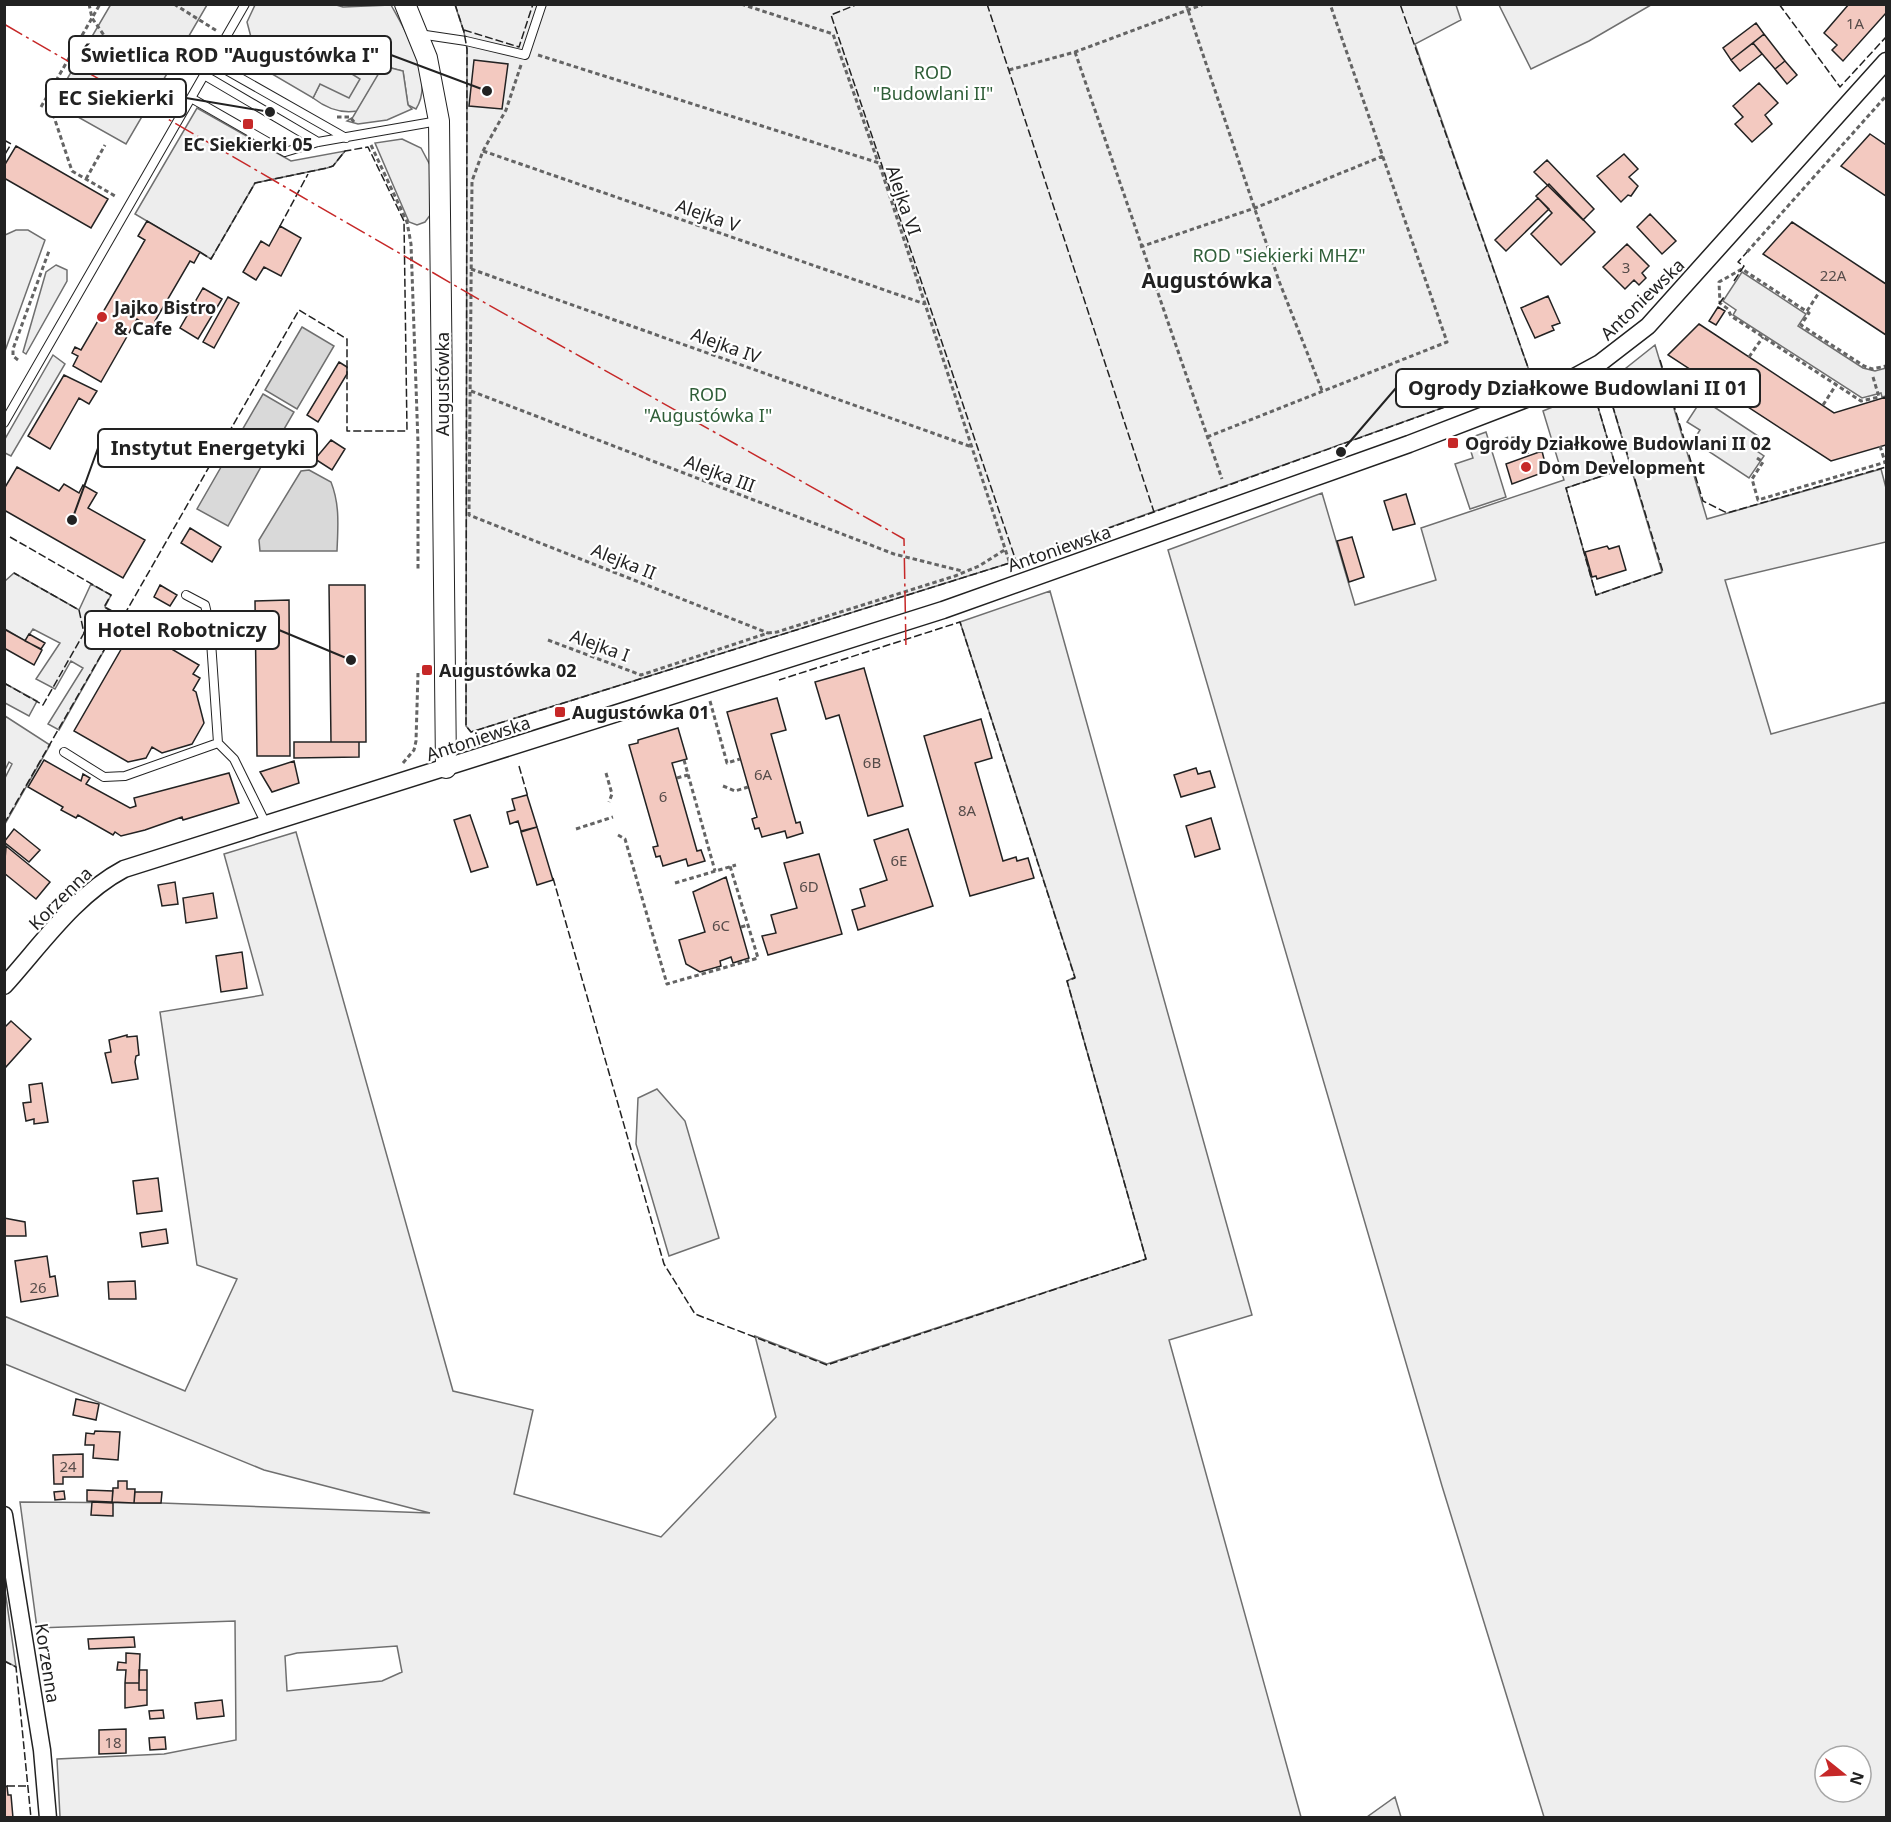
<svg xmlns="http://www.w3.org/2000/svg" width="1891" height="1822" font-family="'Noto Sans',sans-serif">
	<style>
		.green { fill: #eee; stroke: #6f6f6f; stroke-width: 1.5; fill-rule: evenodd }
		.parking { fill: #ededed; stroke: #6f6f6f; stroke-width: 1.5 }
		.water { fill: #d9d9d9; stroke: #6f6f6f; stroke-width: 1.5 }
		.building { fill: #f3c9c0; stroke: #222; stroke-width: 1.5 }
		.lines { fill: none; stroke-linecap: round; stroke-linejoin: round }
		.service-casing { stroke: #222; stroke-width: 10 }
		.minor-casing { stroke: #222; stroke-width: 19 }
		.tertiary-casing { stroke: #222; stroke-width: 22 }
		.path { stroke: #646464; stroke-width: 3; stroke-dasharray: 4.5 3; stroke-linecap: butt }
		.service { stroke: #fff; stroke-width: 8 }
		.minor { stroke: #fff; stroke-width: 16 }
		.tertiary { stroke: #fff; stroke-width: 20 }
		.fence { stroke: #222; stroke-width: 1.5; stroke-dasharray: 8 3; stroke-linecap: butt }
		.power { stroke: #c62828; stroke-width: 1.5; stroke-dasharray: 21 4.5 3 4.5; stroke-linecap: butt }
		.poi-dot { fill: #c62828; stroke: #fff; stroke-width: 2 }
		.labels { text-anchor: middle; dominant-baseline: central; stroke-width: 4.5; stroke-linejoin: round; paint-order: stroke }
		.number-label { font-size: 15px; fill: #564c4a }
		.park-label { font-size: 18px; fill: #2f5e38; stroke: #fff }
		.poi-label { font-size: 18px; font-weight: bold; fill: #222; stroke: #fff; text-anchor: start }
		.street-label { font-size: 18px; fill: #222; stroke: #fff }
		.quarter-label { font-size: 21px; font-weight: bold; fill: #222; stroke: #fff }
		.leader { fill: none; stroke: #222; stroke-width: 2 }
		.callout-dot { fill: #222; stroke: #fff; stroke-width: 2 }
		.callout { fill: #fff; stroke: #222; stroke-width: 2 }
		.callout-label { font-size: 20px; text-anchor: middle; font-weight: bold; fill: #222 }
	</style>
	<rect width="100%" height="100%" fill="#fff"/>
	<!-- green -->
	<path class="green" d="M333,4L343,7L391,5C406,32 435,79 416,109L408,105L403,71L384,66L357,111C340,114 326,108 313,98L320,84L347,71L353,60L291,63L252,41L247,22L255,5Z
		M455,5H1456L1461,20L1415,44L1531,376L1016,561L471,732L466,726L467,49L464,32Z
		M1499,5H1651L1589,41L1531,69Z
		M402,139L421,148L431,167V214L425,222L417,225L409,222L375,143Z
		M16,230H28L45,240L5,351V235Z
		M56,265L67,270V281L26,354L23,352L46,272Z
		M1655,345L1707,519L1881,469L1886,488V542L1725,580L1771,734L1886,702V1817H1544L1442,1486L1168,550L1322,493L1355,605L1436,580L1421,528L1564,480L1543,411L1593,390L1617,471L1566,488L1596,595L1662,572L1606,384ZM1825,1756H1861V1792H1825Z
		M14,573L79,610L91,584L111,595L105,607L123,617L59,730L48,724L83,668L71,661L55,689L36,679L60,643L33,629L25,641L5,629V581Z
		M1050,591L1252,1315L1169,1340L1301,1817H60L57,1759L164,1754L236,1740L235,1621L37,1628L20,1502L161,1503L430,1513L264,1470L5,1364L4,1316L185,1391L237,1279L197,1265L160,1012L263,995L224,854L296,832L453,1391L533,1410L514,1494L661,1537L776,1417L755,1336L827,1364L1146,1259L1067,981L1075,977L960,622ZM397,1646L402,1672L382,1681L287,1691L285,1656L297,1653Z
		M5,716L50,745L5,824V778L12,764L9,762L5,770Z
		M4,1590H5L16,1667L5,1661Z
		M1395,1797L1401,1817H1367Z"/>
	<!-- parking -->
	<path class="parking" d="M111,4L207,5L126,144L53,103Z
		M252,41L291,63L319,42L354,60L347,71L360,79L349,98L320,84L313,98L250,61Z
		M383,66L403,71L408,105L412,109L387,120L358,124L347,121L353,117Z
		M197,108L291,161L345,151L333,166L327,168L255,183L211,259L135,214Z
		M1742,272L1806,314L1798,326L1863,368L1875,371L1886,368V396L1882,397L1881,393L1862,398L1733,315L1736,310L1723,301Z
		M53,355L65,364L11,456L5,453V439Z
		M1702,399L1758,436L1751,447L1764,456L1749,478L1693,441L1700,430L1687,422Z
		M1486,432L1506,497L1470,509L1455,464L1473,458L1467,439Z
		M4,683L37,701L29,716L5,703Z
		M657,1089L685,1121L719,1238L669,1256L636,1144L638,1098Z"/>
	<!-- water -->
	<path class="water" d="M302,327L334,346L297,409L265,390Z
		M263,394L294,412L265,462L234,444Z
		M232,448L262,465L228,526L197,509Z
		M309,470L331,482C340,505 338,526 337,551H260L259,540L301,471Z"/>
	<!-- building -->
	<path class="building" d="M1849,4H1886V13L1843,61L1832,50L1837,45L1824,33Z
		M1756,23L1764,34L1731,60L1723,48Z
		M1764,34L1785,61L1775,69L1753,43Z
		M1753,43L1762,54L1740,71L1731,60Z
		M474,60L508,64L502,109L469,106Z
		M1785,61L1797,75L1787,84L1775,69Z
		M1759,83L1778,103L1765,115L1772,124L1752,142L1735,124L1743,117L1733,106Z
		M1870,134L1886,145V196L1841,166Z
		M16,146L108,199L91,228L4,178V166Z
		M1624,154L1638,169L1629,177L1638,186L1631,196L1628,195L1621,202L1597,176Z
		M1547,160L1594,209L1583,220L1534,172Z
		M1549,184L1595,232L1561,265L1531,234L1552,213L1536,196Z
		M1538,198L1549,209L1506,251L1495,240Z
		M1650,214L1676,241L1662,254L1637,227Z
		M147,221L200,252L194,263L190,261L155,321L159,324L155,330L137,319L101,382L73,366L78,356L72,353L75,347L81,350L145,240L138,236Z
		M1792,222L1886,284V335L1763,254Z
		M280,226L301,238L281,276L264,267L256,280L243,272L261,241L269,246Z
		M1627,244L1649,266L1642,273L1646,278L1639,285L1634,280L1625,289L1603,267Z
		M203,288L222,299L198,339L180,328Z
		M1548,296L1560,323L1552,326L1554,330L1535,338L1521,308Z
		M228,297L239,303L214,348L203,342Z
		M1718,307L1725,311L1716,325L1709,321Z
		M1699,324L1834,413L1886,397V445L1831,461L1668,355Z
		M339,362L347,367V374L318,422L307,415Z
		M64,375L97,391L89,404L79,398L50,449L28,436Z
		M331,440L345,449L332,470L315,459Z
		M1542,451L1547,471L1512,484L1506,464Z
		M17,467L59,491L64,484L79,493L83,485L97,493L88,508L145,540L123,578L4,510V489Z
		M1406,494L1415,524L1393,530L1384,501Z
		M190,528L221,547L212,562L181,543Z
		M1352,537L1364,577L1349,582L1337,541Z
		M1607,546L1609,549L1619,546L1626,570L1597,579L1596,576L1592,577L1585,552Z
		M160,585L177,595L170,606L154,597Z
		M329,585H365L366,742H331Z
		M289,600L290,756H257L255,601Z
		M134,627L199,665L193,674L200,678L193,690L196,692L204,723L192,744L162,753L152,747L146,758L128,762L74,731Z
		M4,629L42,650L34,665L4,648Z
		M29,634L45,643L41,649L25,641Z
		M864,668L903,806L868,816L839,715L826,719L815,682Z
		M777,698L786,730L771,734L796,823L800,822L803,833L787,838L785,831L762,837L759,828L755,829L752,819L757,817L727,712Z
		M981,719L992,758L975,763L1003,861L1016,857L1017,861L1028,858L1034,878L970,896L924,736Z
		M678,728L687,759L672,763L697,851L701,850L705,861L688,866L686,859L663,866L660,856L656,857L653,847L658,846L629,745L638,743V740Z
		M294,742H359V757L294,758Z
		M44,760L81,781L83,774L90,778L86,784L130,808L136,806L134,798L229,773L239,803L183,820L182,817L145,830L121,836L115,832L113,835L78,815L76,818L61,810L63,807L28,787Z
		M294,761L299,783L272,792L260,772Z
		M1196,768L1198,774L1210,771L1215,787L1181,797L1174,775Z
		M527,795L537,827L521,831L518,821L510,824L507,812L515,810L512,799Z
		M470,815L488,867L471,872L454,820Z
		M1211,818L1220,849L1195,857L1186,826Z
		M537,827L553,880L537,885L521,832Z
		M14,829L40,850L29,862L4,842Z
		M908,829L933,906L858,930L852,910L865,906L860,889L887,880L874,840Z
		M6,846L50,882L36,899L4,873Z
		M819,854L842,934L768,955L762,936L776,933L771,915L797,908L784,863Z
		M726,877L749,958L733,963L731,957L720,961L721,966L700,972L686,964L679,940L705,932L693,892Z
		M175,882L178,904L162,906L158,885Z
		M213,893L217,918L186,923L183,898Z
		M242,952L247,988L221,992L216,956Z
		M11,1021L31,1039L5,1068L4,1028Z
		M127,1035V1037L137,1036L139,1055L136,1056L135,1062L138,1079L112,1083L105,1053L111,1052L109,1040Z
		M42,1083L48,1122L34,1124V1119L26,1121L23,1103L31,1102L29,1085Z
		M158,1178L162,1211L137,1214L133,1181Z
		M4,1218L25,1222L26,1236H4Z
		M166,1229L168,1243L142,1247L140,1233Z
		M47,1256L50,1277L55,1276L58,1296L21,1302L15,1261Z
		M135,1281L136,1299H109L108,1282Z
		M76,1399L99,1404L96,1420L73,1415Z
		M95,1431L120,1432L118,1460L93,1458L94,1445H85L86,1433L94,1434Z
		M83,1454V1477H63V1484H54L53,1455Z
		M118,1481H127V1489H135L134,1503L112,1502L113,1488H118Z
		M87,1490L113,1491L112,1502L87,1501Z
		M64,1491L65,1499L55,1500L54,1492Z
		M135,1492H162L161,1503H134Z
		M92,1502L113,1503V1516L91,1515Z
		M134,1637L135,1647L89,1649L88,1639Z
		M126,1653L140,1654L139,1683H125L126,1670H117L118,1662L126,1663Z
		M139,1670H147V1690H139Z
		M125,1683H139V1690H147V1705L125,1708Z
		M222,1700L224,1716L197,1719L195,1703Z
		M163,1710L164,1718L150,1719L149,1711Z
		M126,1729V1753L99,1754V1730Z
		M165,1737L166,1749L150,1750L149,1738Z
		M7,1786L8,1795H11L13,1818H4V1787Z"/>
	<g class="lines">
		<defs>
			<path id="service" d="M419,34L466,41L525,55L542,4
				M212,62L346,138
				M204,75L318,142
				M191,98L285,152L318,142L438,121
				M4,423L245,4
				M218,743L234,759L266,824
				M64,752L104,777L125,776L218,743L210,627L205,605L186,595"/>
			<path id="minor" d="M4,986C41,945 75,895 124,869L943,610L1409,444L1552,389L1600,363L1648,326L1886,61
				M4,1515L42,1750L48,1818"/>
			<path id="tertiary" d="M405,4L427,58L439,121L446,768"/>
		</defs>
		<!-- service casing -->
		<use href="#service" class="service-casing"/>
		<!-- minor casing -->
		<use href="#minor" class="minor-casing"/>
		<!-- tertiary casing -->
		<use href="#tertiary" class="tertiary-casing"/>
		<!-- path -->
		<path class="path" d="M89,4L92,18L110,44
			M174,4L217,31
			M741,4L833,34L878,162
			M1186,4L1279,281L1323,393
			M1075,52L1222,479
			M538,55L879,163L1011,567
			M521,65L506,110L483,151L472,181L469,515L768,633
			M1009,70L1075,52L1204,4
			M41,107L100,4
			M53,114L72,171L115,196
			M337,117H350L354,122
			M371,145L407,222L411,244L418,443V569
			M483,151L925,304
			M86,179L105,145
			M1140,247L1255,208L1383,156
			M1747,252L1886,96
			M471,269L972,447
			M1807,311L1820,291
			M1749,357L1763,337
			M18,360L13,356V349L49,251
			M1873,377L1879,397L1861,401L1731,316L1728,309L1720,303L1719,282L1742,269L1809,313L1801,325L1864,366L1872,369L1886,366
			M471,391L894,554L962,571
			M1823,405L1836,385
			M1207,437L1447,342L1330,4
			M1490,445L1508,438H1520L1525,444L1528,456
			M1880,446L1885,462
			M1757,458L1763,462L1752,479L1758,500L1886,462
			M548,640L641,675L768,633L777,632L955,576L979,566L1006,549
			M710,701L727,763L740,759
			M684,760L715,871
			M403,763L414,750L416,741L418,673
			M606,773L612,794L609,802
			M677,778L688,775
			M723,786L735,791L748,787
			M576,829L613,817
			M618,835L625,839L667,984L758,958L730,866
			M675,883L736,865
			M741,927L748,925"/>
		<!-- service -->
		<use href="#service" class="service"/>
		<!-- minor -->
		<use href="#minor" class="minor"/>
		<!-- tertiary -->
		<use href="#tertiary" class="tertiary"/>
		<!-- fence -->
		<path class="fence" d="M455,4L464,32L467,49L466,726L471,732L1016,561L831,15L858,4
			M987,4L1154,512L1531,376L1400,4
			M1779,4L1840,87L1886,37
			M464,30L519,47L533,4
			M4,140L11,144L4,156
			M280,226L308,174
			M1734,281L1744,266L1738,262L1747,252
			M1719,304L1724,297
			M1660,360L1703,501L1727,513L1886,467
			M1606,384L1663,572L1596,595L1566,488L1617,471L1593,390Z
			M10,537L111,595L104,607L123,617L299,310L347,339V431H407L404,221L368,147L345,151L333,166L327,168L255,183L211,259L200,252
			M1013,562L1154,512
			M4,683L43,705L84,633L79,610L14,573
			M519,766L528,797
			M4,824L123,617
			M553,878L664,1264L695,1314L827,1365L1146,1259L1067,981L1075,978L960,622L779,680
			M4,1661L16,1667L31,1818
			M7,1786H28"/>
		<!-- power -->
		<path class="power" d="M4,24L487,304L904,539L906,649"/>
	</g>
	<!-- markers -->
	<g class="poi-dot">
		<rect x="242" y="118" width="12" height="12" rx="3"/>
		<circle cx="102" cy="317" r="6"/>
		<rect x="1447" y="437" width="12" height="12" rx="3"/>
		<circle cx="1526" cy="467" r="6"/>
		<rect x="421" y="664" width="12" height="12" rx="3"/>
		<rect x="554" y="706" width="12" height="12" rx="3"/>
	</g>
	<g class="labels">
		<!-- number labels -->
		<g class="number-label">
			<text x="1855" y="23">1A</text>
			<text x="1626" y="267">3</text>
			<text x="1833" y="275">22A</text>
			<text x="872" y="762">6B</text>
			<text x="763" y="774">6A</text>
			<text x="663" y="796">6</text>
			<text x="967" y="810">8A</text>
			<text x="899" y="860">6E</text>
			<text x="809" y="886">6D</text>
			<text x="721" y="925">6C</text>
			<text x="38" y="1287">26</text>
			<text x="68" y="1466">24</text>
			<text x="113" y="1742">18</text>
		</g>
		<!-- park labels -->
		<g class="park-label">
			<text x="933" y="72">ROD<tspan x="933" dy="21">"Budowlani II"</tspan></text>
			<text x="1279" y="255">ROD "Siekierki MHZ"</text>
			<text x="708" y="394">ROD<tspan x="708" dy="21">"Augustówka I"</tspan></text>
		</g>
		<!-- poi labels -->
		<g class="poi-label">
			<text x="248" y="144" text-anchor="middle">EC Siekierki 05</text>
			<text x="114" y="307">Jajko Bistro<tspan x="114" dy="21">&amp; Cafe</tspan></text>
			<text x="1465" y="443">Ogrody Działkowe Budowlani II 02</text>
			<text x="1538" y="467">Dom Development</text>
			<text x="439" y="670">Augustówka 02</text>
			<text x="572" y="712">Augustówka 01</text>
		</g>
		<!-- street labels -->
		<g class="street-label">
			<text transform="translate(904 200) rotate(71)">Alejka VI</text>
			<text transform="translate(708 215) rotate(19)">Alejka V</text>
			<text transform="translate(1642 299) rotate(-44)">Antoniewska</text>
			<text transform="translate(726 345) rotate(20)">Alejka IV</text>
			<text transform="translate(442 384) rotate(-90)">Augustówka</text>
			<text transform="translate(720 473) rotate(21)">Alejka III</text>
			<text transform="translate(1059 548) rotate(-19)">Antoniewska</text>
			<text transform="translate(624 561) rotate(22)">Alejka II</text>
			<text transform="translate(600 645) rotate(20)">Alejka I</text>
			<text transform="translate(478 738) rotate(-18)">Antoniewska</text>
			<text transform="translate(60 898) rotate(-45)">Korzenna</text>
			<text transform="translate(48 1663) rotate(81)">Korzenna</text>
		</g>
		<!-- quarter labels -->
		<g class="quarter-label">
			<text x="1207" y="280">Augustówka</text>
		</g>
	</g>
	<!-- callouts -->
	<path class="leader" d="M487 91L391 55M270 112L186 98M1341 452L1396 388M72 520L98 448M351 660L279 630"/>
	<g class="callout-dot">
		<circle cx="487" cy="91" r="6"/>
		<circle cx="270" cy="112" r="6"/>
		<circle cx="1341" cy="452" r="6"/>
		<circle cx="72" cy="520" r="6"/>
		<circle cx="351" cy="660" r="6"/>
	</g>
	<g class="callout">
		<rect x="69" y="36" width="322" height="38" rx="6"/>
		<rect x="46" y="79" width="140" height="38" rx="6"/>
		<rect x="1396" y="369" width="364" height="38" rx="6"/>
		<rect x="98" y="429" width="219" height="38" rx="6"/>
		<rect x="85" y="611" width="194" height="38" rx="6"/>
	</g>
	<g class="callout-label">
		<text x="230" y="62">Świetlica ROD "Augustówka I"</text>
		<text x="116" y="105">EC Siekierki</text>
		<text x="1578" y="395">Ogrody Działkowe Budowlani II 01</text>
		<text x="208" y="455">Instytut Energetyki</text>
		<text x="182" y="637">Hotel Robotniczy</text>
	</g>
	<!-- border -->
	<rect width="1891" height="1822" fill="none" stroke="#222222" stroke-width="12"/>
	<!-- north arrow -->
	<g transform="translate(1843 1774) rotate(108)"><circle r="28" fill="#ffffff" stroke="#a7a7a7" stroke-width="1.5"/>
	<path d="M0-4.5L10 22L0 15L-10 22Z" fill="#c62828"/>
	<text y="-9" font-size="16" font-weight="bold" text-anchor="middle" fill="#222222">N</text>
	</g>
</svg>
